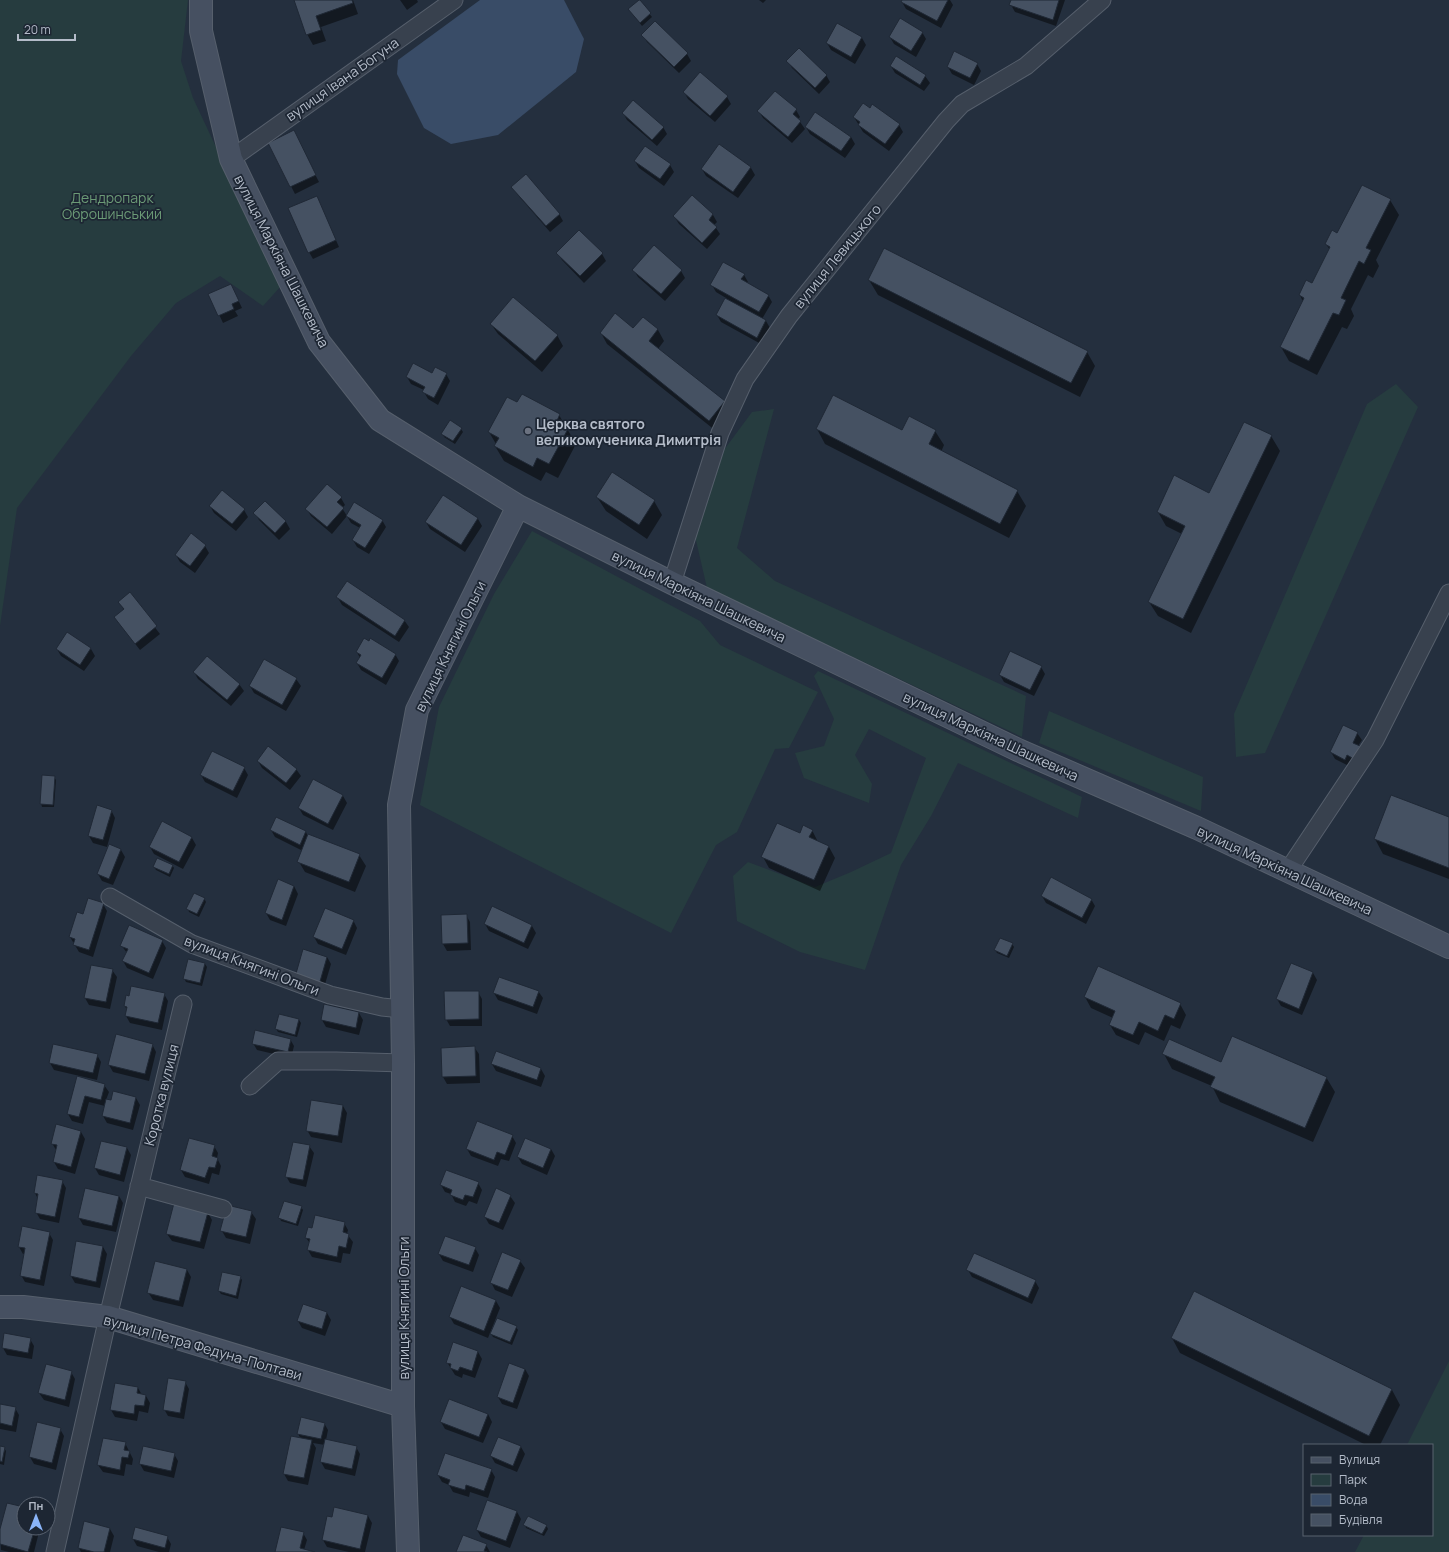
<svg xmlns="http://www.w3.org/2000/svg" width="1449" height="1552" font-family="Manrope,sans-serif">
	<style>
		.green { fill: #263c3f }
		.water { fill: #394c67 }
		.shadow { fill: #0007 }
		.building { fill: #455162; stroke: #1f2835 }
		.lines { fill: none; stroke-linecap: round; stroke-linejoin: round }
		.street-casing { stroke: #565f6c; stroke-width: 19 }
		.secondary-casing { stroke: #565f6c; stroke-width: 24 }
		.street { stroke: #38414e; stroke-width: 17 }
		.secondary { stroke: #465061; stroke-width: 22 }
		.worship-dot { fill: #6b7280; stroke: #1d2633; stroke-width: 1.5 }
		.labels { text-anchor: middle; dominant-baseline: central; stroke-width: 3.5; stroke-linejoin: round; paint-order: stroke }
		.street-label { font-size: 14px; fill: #b4bcc9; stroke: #1d2633 }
		.park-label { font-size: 14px; fill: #6b9a76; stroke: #1d2633 }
		.poi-label { font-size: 14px; font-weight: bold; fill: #b4bcc9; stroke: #1d2633; text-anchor: start }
	</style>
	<rect width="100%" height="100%" fill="#242f3e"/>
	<!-- green -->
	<path class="green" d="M0,0H188L181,61L193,98L281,286L263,306L220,276L176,303L131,356L17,508L0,626Z
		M1396,384L1418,407L1265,753L1236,757L1234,714L1367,404Z
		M774,409L737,548L775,581L1026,696L1022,737L707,588L695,536L721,454L752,412Z
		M532,531L700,621L720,645L818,692L789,748L775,749L737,832L716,845L671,933L420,805L439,707L494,594Z
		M818,671L1082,797L1078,818L958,763L931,816L901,865L865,970L800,952L737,921L733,876L748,862L815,887L851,872L891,853L926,758L869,729L855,755L872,784L869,803L804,778L795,753L824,746L834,719L814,676Z
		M1049,711L1203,777L1201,811L1039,743Z
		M1449,1361V1552H1355L1364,1535H1432V1445H1407Z"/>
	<!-- water -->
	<path class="water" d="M480,0H564L584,39L576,72L498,135L451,144L424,128L397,74L398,60Z"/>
	<!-- shadow -->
	<path class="shadow" d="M295,0H353L358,14L321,27L326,41L313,45L307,34Z
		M400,0H417L418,2L407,10Z
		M759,0H766L763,3Z
		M903,0H950L953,5L941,28L906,9L902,2Z
		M1012,0H1065L1056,26L1015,12L1011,5Z
		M639,1L652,17L642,26L631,12Z
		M837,24L862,38L866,45L855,64L831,50L827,43Z
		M922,32L926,39L916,57L894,44L890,37Z
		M643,35L687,54L691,61L679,73L647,42Z
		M788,61L826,75L830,82L819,94L792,68Z
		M977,64L981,71L974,85L952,74L948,67Z
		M891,66L925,76L930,83L924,91L895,73Z
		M684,92L727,97L731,104L715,122L688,99Z
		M870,109L899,125L903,132L889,151L863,132L854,117Z
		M796,110L800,117L798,119L805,129L792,143L763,118L759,111Z
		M623,113L663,127L667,134L657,146L627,120Z
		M806,127L851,137L855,144L845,158L810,134Z
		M297,139L319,182L295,194L269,143Z
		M719,146L751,168L755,175L738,198L706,176L702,169Z
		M645,147L670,165L674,172L664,186L639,168L635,161Z
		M513,187L559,214L563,221L550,232L517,194Z
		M693,196L713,215L717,222L714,225L720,234L707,249L679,224L674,216Z
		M1390,200L1399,215L1376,260L1379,266L1373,278L1368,275L1351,309L1354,316L1347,329L1342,327L1317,375L1289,361L1281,347L1303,302L1300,295L1312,284L1330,250L1326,244L1338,234Z
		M320,204L339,247L313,259L309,252Z
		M558,253L602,254L606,261L584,283L562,260Z
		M634,270L681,271L685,278L665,301L638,277Z
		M744,275L748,282L747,284L768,295L772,302L762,319L766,321L770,328L761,344L721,322L717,315L726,298L716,292L712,285Z
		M869,280L1087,352L1095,366L1080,397L878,295Z
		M231,285L242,308L235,311L238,316L223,323L210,295Z
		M643,318L658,330L664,341L658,349L724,402L731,413L716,431L607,344L601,333L634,329Z
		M491,324L557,335L563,346L542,372L498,334Z
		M432,374H446L450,381L438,405L428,399L424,392V390L411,384L407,377Z
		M518,404L559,415L576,444L558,478L546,472L541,481L504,461L495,446L496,444L489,432Z
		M461,429L463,432L455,444L444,437L443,434Z
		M817,429L902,432L935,431L944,445L941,452L1017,491L1026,506L1009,538L825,444Z
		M1271,436L1280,451L1191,633L1158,616L1149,602L1182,534L1166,526L1158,512L1210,494Z
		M443,496L478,519L482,526L465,552L430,529L426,522Z
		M597,497L654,501L662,515L647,539L606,511Z
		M341,498L345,505L342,508L347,516L382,520L386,527L369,554L357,547L353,540L360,528L351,523L347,516L332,534L311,516L307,509Z
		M265,502L286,522L290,529L279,540L259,520L255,513Z
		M210,506L244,510L248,517L236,531L214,513Z
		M205,546L209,553L195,573L180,562L176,555Z
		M129,594L160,634L140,650L115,618L124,610L119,602Z
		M338,598L404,620L409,627L399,642L342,605Z
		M67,633L91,649L95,656L84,671L61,656L57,649Z
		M370,642L395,654L399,661L386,685L361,670L357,663L360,658L357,652Z
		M265,661L296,679L301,686L286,711L254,693L250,686Z
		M1041,667L1045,674L1034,696L1004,682L1000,675Z
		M194,672L239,684L244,691L231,706L198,679Z
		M1357,733L1362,740L1358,746L1363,754L1349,766L1335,759L1331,752Z
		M258,761L296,769L301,776L290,790L262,768Z
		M244,768L248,775L237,798L205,782L201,775Z
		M54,777L56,780L54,807H42L41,803Z
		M343,796L347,803L333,830L303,815L299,808Z
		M111,810L115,818L107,847L93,843L89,836Z
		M277,818L306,832L308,837L359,855L366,866L355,892L305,872L299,862L303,851L275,837L271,830Z
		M1449,818V879L1383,854L1375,839Z
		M162,823L192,838L196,845L183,869L154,854L150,847Z
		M812,830L818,842L829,847L835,858L820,891L769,868L763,857Z
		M121,850L125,857L113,885L102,881L98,874Z
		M172,865L174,868L170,877L156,870L154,867Z
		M294,886L298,894L286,926L270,920L266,913Z
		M1042,896L1091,899L1095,906L1086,924L1046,903Z
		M204,898L206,902L199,917L189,912L188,909Z
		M103,904L107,911L93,957L79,952L70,937L84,915Z
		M492,908L532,926L536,933L528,949L489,931L485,924Z
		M466,915L470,922L471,950L447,951L443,944Z
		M353,920L357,928L346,955L318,944L314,937Z
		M162,941L166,948L153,979L127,968L123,961L127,953L121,945Z
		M1012,944L1014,947L1009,958L997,953L995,950Z
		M327,957L331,964L323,991L300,984Z
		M205,964L207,967L202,986L186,982L184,978Z
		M1292,964L1313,973L1317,980L1302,1015L1281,1006L1277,999Z
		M112,970L117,977L110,1009L89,1005L85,998Z
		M538,991L543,998L537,1014L498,1000L494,993Z
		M478,992L482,999V1026H450L446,1019Z
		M164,994L168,1001L162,1030L130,1023L126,1016L127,1011L125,1006L127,997L130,998Z
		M1085,997L1180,1004L1186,1015L1180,1029L1171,1025L1164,1041L1145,1032L1139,1045L1116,1035L1110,1025L1113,1018L1091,1008Z
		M359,1013L363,1020L359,1035L326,1027L322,1020Z
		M279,1015L299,1020L301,1023L297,1037L278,1032L276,1029Z
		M290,1039L294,1046L291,1058L257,1050L253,1043Z
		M152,1044L156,1052L149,1081L113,1072L109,1065Z
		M474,1047L479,1054L480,1083L447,1084L443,1077Z
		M1164,1054L1326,1077L1335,1092L1313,1142L1220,1102L1212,1086L1172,1069Z
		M97,1055L101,1062L97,1080L54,1070L50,1063Z
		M492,1064L541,1069L545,1076L541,1087L496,1071Z
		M78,1078L104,1085L109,1092L106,1100L111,1101L136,1098L140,1105L133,1130L107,1123L103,1116L105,1106L89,1102L83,1124L72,1121L68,1114Z
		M343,1106L347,1113L342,1143L311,1137L307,1130Z
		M81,1132L85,1139L75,1174L58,1169L54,1162L56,1150L52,1143Z
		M512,1136L516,1143L509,1161L501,1159L498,1166L471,1156L467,1149Z
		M214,1146L218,1153L217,1158L221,1166L219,1175L212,1173L209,1184L185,1177L181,1170Z
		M309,1146L314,1153L306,1187L290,1183L286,1176Z
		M127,1148L131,1155L124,1182L99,1175L95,1168Z
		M551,1149L555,1156L547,1175L522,1164L518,1157Z
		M62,1181L66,1188L59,1223L40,1219L36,1212L38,1199L35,1193Z
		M478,1183L482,1190L477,1204L469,1201L466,1206L455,1202L451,1194L445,1192L441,1185Z
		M119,1196L123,1203L116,1232L83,1225L79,1218Z
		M510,1196L515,1203L503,1230L489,1224L485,1217Z
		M301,1207L303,1210L298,1226L281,1221L280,1218Z
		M251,1212L256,1219L250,1244L226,1238L222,1231Z
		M208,1213L212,1220L204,1249L172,1241L167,1234Z
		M344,1223L348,1230L347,1234L353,1242L350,1254L343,1253L341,1263L312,1257L308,1250L310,1243L306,1238Z
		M49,1233L53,1240L44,1286L25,1282L21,1275L25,1254H23L19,1247Z
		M103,1247L107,1254L100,1288L75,1283L71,1276Z
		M475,1248L479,1255L473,1272L443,1261L439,1254Z
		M503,1254L520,1261L525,1268L512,1297L495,1290L491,1282Z
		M187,1270L191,1277L183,1307L153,1300L148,1292Z
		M968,1270L1035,1281L1039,1288L1032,1304L972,1277Z
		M223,1273L240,1277L242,1280L238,1299L221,1294L219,1291Z
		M1195,1292L1392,1390L1400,1405L1380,1445H1366L1180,1353L1172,1338Z
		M496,1301L500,1308L488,1338L454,1324L450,1317Z
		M327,1313L331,1320L325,1336L302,1328L298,1321Z
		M516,1327L518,1330L512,1345L493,1337L491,1334Z
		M30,1339L34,1346L32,1359L7,1355L3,1348Z
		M478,1352L482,1359L475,1378L463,1374L462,1378L455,1375L447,1362Z
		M525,1369L529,1376L517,1409L502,1404L498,1397Z
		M71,1372L75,1379L69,1407L44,1400L39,1393Z
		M185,1382L189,1389L184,1419L168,1416L164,1409Z
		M138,1388L142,1395L146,1396L150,1403L148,1413L139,1411L137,1421L115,1417L111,1410Z
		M0,1405L15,1408L19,1415L16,1432L0,1429Z
		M488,1414L492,1422L483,1443L445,1429L441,1422Z
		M324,1423L328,1430L326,1440L356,1447L360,1454L355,1476L325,1469L321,1462L325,1445L313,1443L316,1448L308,1485L288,1481L284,1474L301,1439L298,1434Z
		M60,1429L64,1436L56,1470L34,1464L30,1457Z
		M498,1438L521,1447L525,1454L517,1472L495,1463L491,1456Z
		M125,1443L133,1459L132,1465L126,1464L124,1476L103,1472L98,1465Z
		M0,1447L4,1448L6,1451L4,1465L0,1464Z
		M174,1454L178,1461L174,1478L144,1471L140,1464Z
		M491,1470L495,1477L488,1498L470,1492L469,1497L453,1492L449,1485L442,1482L438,1475Z
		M488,1501L517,1512L521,1519L510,1548L481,1537L477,1530Z
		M24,1508V1528H40L34,1552H9L1,1550L0,1532Z
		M368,1516L372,1523L365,1552H349L327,1547L323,1540Z
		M525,1525H546L548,1529L544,1536L526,1528Z
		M110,1529L114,1536L110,1552H81L79,1548Z
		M303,1533L307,1540L304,1550L311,1552H276Z
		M167,1537L171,1544L169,1552H159L137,1546L133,1539Z
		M486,1545L490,1552H457Z"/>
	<!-- building -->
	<path class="building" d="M294,0H352L353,3L316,16L321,30L306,35Z
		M639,0H640L651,13L640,23L628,9Z
		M902,0H948L937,21L901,2Z
		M1011,0H1059L1053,20L1009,5Z
		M900,18L923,32L911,51L889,37Z
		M655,21L688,53L674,67L641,35Z
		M837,23L862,37L851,57L826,43Z
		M799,48L827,75L815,88L786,61Z
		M954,51L978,63L970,78L947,67Z
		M896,56L926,75L920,85L890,66Z
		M700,72L728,96L710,116L683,92Z
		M775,91L797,109L793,114L801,121L788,137L757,111Z
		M633,100L664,127L652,140L622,113Z
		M863,103L870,108L872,104L900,124L885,144L858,125L860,122L853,117Z
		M815,112L851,137L841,151L805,127Z
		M294,130L316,175L290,187L268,143Z
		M719,144L751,167L733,192L701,169Z
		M645,146L671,164L660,179L634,161Z
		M526,174L560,214L546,226L511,187Z
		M1362,185L1391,199L1366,248L1371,250L1364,264L1359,261L1341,298L1346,300L1339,315L1333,313L1309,361L1280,347L1304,298L1299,295L1306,280L1312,283L1330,247L1325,244L1332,230L1337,233Z
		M692,195L713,214L709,220L717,227L702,243L673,216Z
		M317,196L336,240L308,253L288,208Z
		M579,230L603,253L580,276L556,253Z
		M654,245L682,270L661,294L632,270Z
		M884,248L1088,351L1071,383L868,280Z
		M723,262L745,274L741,279L769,295L759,312L710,285Z
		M231,284L239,301L232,304L234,309L218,316L208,294Z
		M513,297L558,335L535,361L490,324Z
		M725,298L766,320L757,338L716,315Z
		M615,313L633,328L643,317L658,329L649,341L725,401L709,421L600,333Z
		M413,363L432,373L435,367L447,373L434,398L422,392L425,387L406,377Z
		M522,394L560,414L556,423L568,429L549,464L537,458L533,467L494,446L499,438L488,432L507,397L517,402Z
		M833,395L902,430L909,416L936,430L929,444L1018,490L1000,524L816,429Z
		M450,420L462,428L453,441L441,434Z
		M1244,422L1272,435L1183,619L1148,602L1185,526L1157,512L1174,475L1209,493Z
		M612,472L655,500L639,525L596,497Z
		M327,484L342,497L337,502L344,508L327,527L305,509Z
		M222,490L245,509L232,524L209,506Z
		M443,495L478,518L461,545L425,522Z
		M265,501L286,521L275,533L253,513Z
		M354,502L383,520L365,548L352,540L361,525L346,516Z
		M191,533L206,545L190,566L175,555Z
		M347,581L405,620L395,636L336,597Z
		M130,592L157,626L135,644L114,617L124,609L118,602Z
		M67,632L91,648L80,665L56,649Z
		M364,638L369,641L370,638L396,654L382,678L356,663L361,655L356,652Z
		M1010,651L1042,666L1030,690L999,675Z
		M207,656L240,684L227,700L193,672Z
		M264,659L297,678L282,705L249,686Z
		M1343,725L1358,732L1353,743L1360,746L1354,759L1347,755L1345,760L1330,752Z
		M268,746L297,769L286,783L257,761Z
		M212,751L245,767L233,791L200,775Z
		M42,775L55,776L53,805L40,804Z
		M313,779L343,795L328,824L298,808Z
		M1391,795L1449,817V868L1374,839Z
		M97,805L112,810L103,840L88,836Z
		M276,817L306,831L300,845L270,830Z
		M162,821L192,837L179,862L149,847Z
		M777,823L800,833L803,825L813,830L809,837L829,846L814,880L761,857Z
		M308,834L360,854L349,882L297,862Z
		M109,844L121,849L109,879L97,874Z
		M157,858L173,865L169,874L153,867Z
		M1051,877L1092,899L1082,918L1041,896Z
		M278,879L294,886L282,920L265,913Z
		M194,893L205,898L197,914L186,909Z
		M88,898L104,903L89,950L73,945L75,939L69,937L77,912L83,914Z
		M492,906L532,925L524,943L484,924Z
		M325,908L354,920L342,949L313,937Z
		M467,914L468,943L442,944L441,915Z
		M129,925L163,940L149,973L122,961L128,949L120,946Z
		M1000,938L1013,943L1007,956L994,950Z
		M303,949L327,957L319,985L295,977Z
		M188,959L205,963L200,983L183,979Z
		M1291,963L1313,972L1299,1009L1276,999Z
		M91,965L113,969L106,1002L84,998Z
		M1098,966L1181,1003L1174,1019L1165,1015L1158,1031L1139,1022L1133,1035L1109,1025L1115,1011L1084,997Z
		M499,977L539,991L533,1007L493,993Z
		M131,986L165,993L158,1023L125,1016L127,1007L124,1006L126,995L129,996Z
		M444,991H479V1019L445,1020Z
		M324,1004L359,1012L356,1028L321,1020Z
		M279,1014L299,1019L295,1035L275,1029Z
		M255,1030L291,1039L288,1052L252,1044Z
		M116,1034L153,1044L145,1074L108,1065Z
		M1232,1036L1327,1077L1305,1128L1210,1087L1215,1077L1162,1054L1169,1039L1221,1062Z
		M53,1044L98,1054L93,1073L49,1063Z
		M475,1046L476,1076L442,1077L441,1048Z
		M496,1051L541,1068L537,1080L491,1064Z
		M77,1076L105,1084L101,1100L85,1096L79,1117L67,1114Z
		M113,1091L136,1097L130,1123L102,1116L106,1099L111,1100Z
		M311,1100L343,1105L338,1136L306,1131Z
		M477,1121L513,1135L505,1155L497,1152L494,1160L466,1149Z
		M56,1124L81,1131L71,1167L53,1162L57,1145L51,1144Z
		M189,1138L215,1145L212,1156L218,1158L215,1168L209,1167L205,1178L180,1170Z
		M525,1138L551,1149L543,1168L517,1157Z
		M101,1141L127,1147L120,1175L94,1168Z
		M293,1142L310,1145L303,1180L285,1177Z
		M446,1170L479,1182L473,1197L465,1195L463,1200L450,1195L452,1190L440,1185Z
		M37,1175L63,1180L55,1217L35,1213L38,1194L34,1193Z
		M85,1188L119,1196L112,1226L78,1218Z
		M496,1188L511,1195L499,1223L484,1217Z
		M284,1201L302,1206L296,1224L278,1218Z
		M174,1203L208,1212L200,1242L166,1234Z
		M227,1205L252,1211L246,1237L220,1231Z
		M315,1215L345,1222L343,1232L349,1234L346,1248L339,1246L337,1257L307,1250L310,1239L305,1238L308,1227L312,1228Z
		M22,1226L50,1232L40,1280L20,1276L25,1248L18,1247Z
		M445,1236L476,1247L469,1265L438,1254Z
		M76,1241L103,1246L96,1282L70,1276Z
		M502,1252L521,1260L508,1290L490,1283Z
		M974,1253L1036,1280L1028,1298L966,1270Z
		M155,1261L187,1269L179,1301L147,1293Z
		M222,1272L241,1276L236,1296L218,1291Z
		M461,1286L496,1300L484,1331L449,1317Z
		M1194,1291L1392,1389L1369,1436L1171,1338Z
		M303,1304L327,1312L322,1329L297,1321Z
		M497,1318L517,1326L510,1342L490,1334Z
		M4,1333L31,1338L28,1353L2,1348Z
		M453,1342L478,1351L472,1371L460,1367L458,1371L450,1368L451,1364L446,1363Z
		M509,1363L525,1369L513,1403L497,1397Z
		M46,1364L72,1371L65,1400L38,1393Z
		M168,1378L186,1381L180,1413L163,1410Z
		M115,1383L138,1387L137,1393L146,1395L144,1406L135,1405L134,1414L110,1410Z
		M449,1399L488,1414L479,1437L440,1422Z
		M0,1404L16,1407L12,1426L0,1423Z
		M301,1417L325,1423L321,1439L297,1434Z
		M37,1422L61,1428L52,1463L29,1457Z
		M291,1436L312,1440L304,1478L283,1474Z
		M498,1437L521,1446L513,1466L490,1456Z
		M103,1438L126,1442L124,1450L130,1451L128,1458L122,1457L120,1470L97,1465Z
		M325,1439L357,1446L352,1469L320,1462Z
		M0,1446L5,1447L2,1462L0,1461Z
		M143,1446L175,1453L171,1471L139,1464Z
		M445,1453L492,1469L484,1491L466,1485L465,1490L448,1485L450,1480L437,1475Z
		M487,1500L517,1511L506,1541L476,1530Z
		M7,1503L24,1507V1528H35L28,1552L0,1544V1529Z
		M334,1507L368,1515L360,1549L322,1540L327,1516L332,1517Z
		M528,1516L547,1525L542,1534L523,1525Z
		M84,1521L110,1528L104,1552H94L78,1548Z
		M135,1527L168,1536L165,1548L132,1539Z
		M281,1527L304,1532L300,1548L315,1552H275Z
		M463,1535L487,1544L484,1551L487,1552H456Z"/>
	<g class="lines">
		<defs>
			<path id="street" d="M231,159L454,0
				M672,583L720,433L745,379L789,316L946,121L962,104L1026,66L1102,0
				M1287,872L1375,740L1449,593
				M110,897L192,944L330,995L382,1007L402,1009
				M250,1086L278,1061H336L403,1063
				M139,1186L223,1209
				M55,1552L108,1317L183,1004"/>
			<path id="secondary" d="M201,0V31L231,159L319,342L380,420L518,506L672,583L1018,750L1197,828L1449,947
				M0,1307H23L108,1317L403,1406
				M408,1552L403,1406V1063L399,805L417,710L518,506"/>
		</defs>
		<!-- street casing -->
		<use href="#street" class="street-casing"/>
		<!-- secondary casing -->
		<use href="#secondary" class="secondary-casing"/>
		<!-- street -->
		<use href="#street" class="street"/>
		<!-- secondary -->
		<use href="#secondary" class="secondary"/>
	</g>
	<!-- markers -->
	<circle class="worship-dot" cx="528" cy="431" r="4"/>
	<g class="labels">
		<!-- street labels -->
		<g class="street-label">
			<text transform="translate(342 79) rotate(-35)">вулиця Івана Богуна</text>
			<text transform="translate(837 256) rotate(-51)">вулиця Левицького</text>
			<text transform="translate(282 261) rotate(63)">вулиця Маркіяна Шашкевича</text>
			<text transform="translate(699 596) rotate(26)">вулиця Маркіяна Шашкевича</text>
			<text transform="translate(450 646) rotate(-64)">вулиця Княгині Ольги</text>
			<text transform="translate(991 736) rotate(25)">вулиця Маркіяна Шашкевича</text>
			<text transform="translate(1285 870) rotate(25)">вулиця Маркіяна Шашкевича</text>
			<text transform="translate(252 965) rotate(21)">вулиця Княгині Ольги</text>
			<text transform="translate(161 1095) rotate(-76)">Коротка вулиця</text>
			<text transform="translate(403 1308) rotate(-90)">вулиця Княгині Ольги</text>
			<text transform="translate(203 1347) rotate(16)">вулиця Петра Федуна-Полтави</text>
		</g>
		<!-- park labels -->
		<g class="park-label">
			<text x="112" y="197">Дендропарк<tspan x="112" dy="16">Оброшинський</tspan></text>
		</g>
		<!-- poi labels -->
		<g class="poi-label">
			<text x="536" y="423">Церква святого<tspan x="536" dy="16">великомученика Димитрія</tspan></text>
		</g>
	</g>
	<!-- legend -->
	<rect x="1303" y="1444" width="130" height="92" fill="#1d2633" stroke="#59626f"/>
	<rect x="1311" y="1457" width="20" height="6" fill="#465061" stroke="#59626f"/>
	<text x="1339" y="1464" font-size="12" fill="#b4bcc9">Вулиця</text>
	<rect x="1311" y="1474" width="20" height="12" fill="#263c3f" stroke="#59626f"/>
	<text x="1339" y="1484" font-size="12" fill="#b4bcc9">Парк</text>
	<rect x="1311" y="1494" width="20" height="12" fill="#394c67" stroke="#59626f"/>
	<text x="1339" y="1504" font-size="12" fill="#b4bcc9">Вода</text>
	<rect x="1311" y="1514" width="20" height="12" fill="#455162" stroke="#59626f"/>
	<text x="1339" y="1524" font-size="12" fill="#b4bcc9">Будівля</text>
	<!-- north arrow -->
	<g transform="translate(36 1516)"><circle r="19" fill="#1d2633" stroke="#59626f"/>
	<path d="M0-3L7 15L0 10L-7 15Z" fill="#8ab4f8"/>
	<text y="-6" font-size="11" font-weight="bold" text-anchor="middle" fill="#b4bcc9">Пн</text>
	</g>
	<!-- scale -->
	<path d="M18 34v6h57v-6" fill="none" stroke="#b4bcc9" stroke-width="2"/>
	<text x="24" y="34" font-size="12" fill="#b4bcc9" stroke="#1d2633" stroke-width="3" paint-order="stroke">20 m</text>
</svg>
